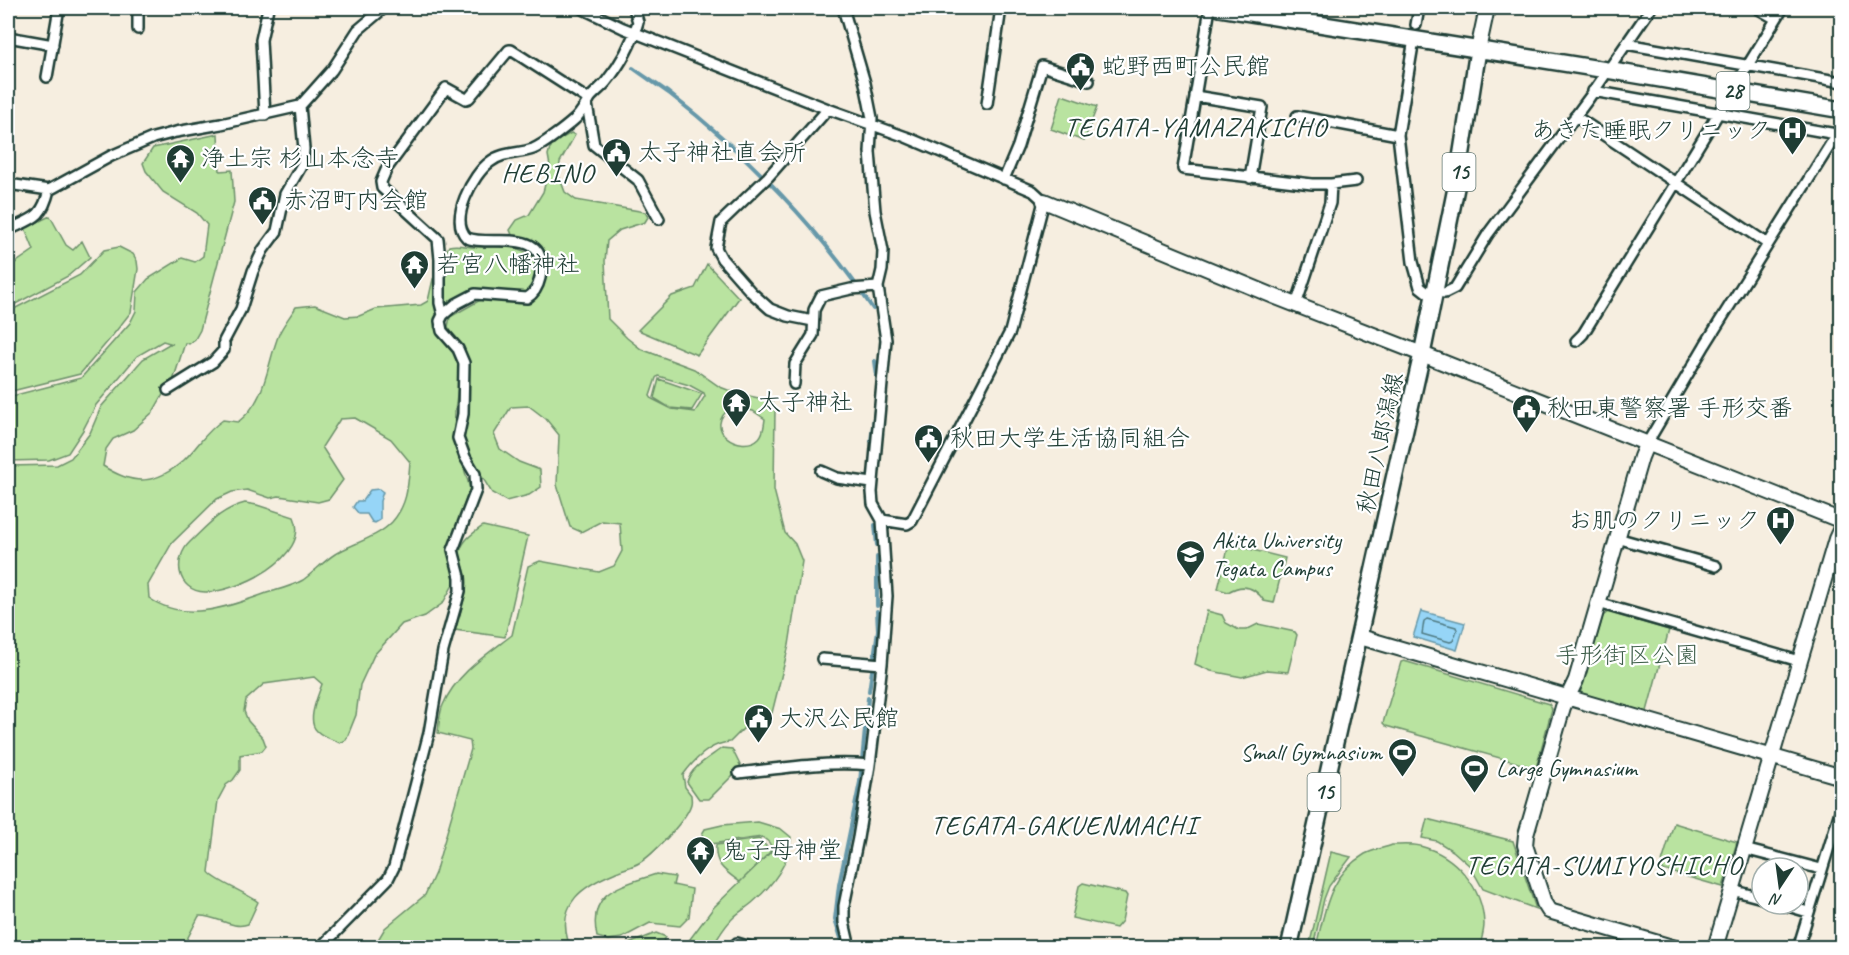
<svg xmlns="http://www.w3.org/2000/svg" width="1849" height="955" font-family="Caveat,'Klee One',sans-serif">
	<style>
		.green { fill: #b9e3a0; stroke: #6c906a; stroke-width: 1.5; fill-rule: evenodd }
		.water { fill: #96d5f7; stroke: #6698a9; stroke-width: 1.5 }
		.lines { fill: none; stroke-linecap: round; stroke-linejoin: round }
		.shore { stroke: #4f7a82; stroke-width: 1.5 }
		.stream { stroke: #6698a9; stroke-width: 4 }
		.street-casing { stroke: #1f3d34; stroke-width: 14 }
		.secondary-casing { stroke: #1f3d34; stroke-width: 18 }
		.primary-casing { stroke: #1f3d34; stroke-width: 20 }
		.street { stroke: #fff; stroke-width: 9 }
		.secondary { stroke: #fff; stroke-width: 14 }
		.primary { stroke: #fff; stroke-width: 15 }
		.primary-bridge-casing { stroke: #1f3d34; stroke-width: 20; stroke-linecap: butt }
		.primary-bridge { stroke: #fff; stroke-width: 15 }
		.labels { text-anchor: middle; dominant-baseline: central; stroke-width: 4.5; stroke-linejoin: round; paint-order: stroke }
		.shield { fill: #fff; stroke: #627771; stroke-width: 1.5 }
		.shield-label { font-size: 22px; font-weight: bold; fill: #1f3d34 }
		.poi-label { font-size: 24px; fill: #1f3d34; stroke: #fff; text-anchor: start }
		.street-label { font-size: 24px; fill: #1f3d34; stroke: #fff }
		.park-label { font-size: 24px; fill: #3e5e4a; stroke: #fff }
		.quarter-label { font-size: 27px; letter-spacing: 1.5px; fill: #1f3d34; stroke: #fff }
	</style>
	<rect width="100%" height="100%" fill="#f6eee0"/>
	<filter id="ink" filterUnits="userSpaceOnUse"><feTurbulence type="fractalNoise" baseFrequency=".0167" numOctaves="2"/><feDisplacementMap in="SourceGraphic" scale="12" xChannelSelector="R" yChannelSelector="G"/><feConvolveMatrix kernelMatrix="1 2 1 2 8 2 1 2 1" color-interpolation-filters="sRGB"/></filter>
	<g filter="url(#ink)">
		<!-- green -->
		<path class="green" d="M1062,95L1097,107L1084,141L1051,129Z
			M571,133L575,135L560,162L559,176L565,192L576,200L645,212L648,217L645,222L620,230L607,241L605,261L608,319L627,338L641,349L694,369L720,387L736,393L772,401L775,408L774,490L785,533L795,544L802,561L789,645L772,713L765,721L748,724L730,742C711,743 694,760 683,775L685,787L691,795C691,798 692,801 691,804C687,819 653,855 639,863C632,867 622,869 614,873C583,886 557,903 568,941L590,947L373,948L385,928L425,895L435,873L471,749L470,741L438,733C439,724 439,714 443,705C456,674 486,655 512,635L528,566L540,561L599,572L614,566L622,551L620,523L602,521L581,532L570,527L557,485L559,435L546,419L529,406L511,407L494,434L500,449L519,462L540,470L541,487L529,495L506,501L492,493L469,456L464,439L465,414L462,348L448,327L450,317L482,299L528,304C548,289 549,273 541,251L513,237L510,230L517,220L529,215L543,192L550,166L548,155L550,148L557,141ZM658,376L689,385L704,393L705,396L695,412L672,409L652,399L650,396L656,378ZM732,407L753,411L765,419C764,425 764,433 759,438C742,455 699,429 732,407Z
			M218,134L220,171L232,170L234,202L200,330L195,339L189,344L185,343L172,384H169L153,412L133,430L113,439L106,449L103,466C134,486 156,485 184,460C199,446 204,433 223,420L238,422C267,400 266,366 279,334C283,325 291,315 296,307L315,305L345,317L359,316L376,309L421,305L428,301L433,279L449,246C457,244 464,246 472,247C493,248 532,240 536,268C538,279 535,286 528,293L515,294L476,290L448,303L435,318L434,327L454,354L460,371L455,411L454,436L470,488L449,548L454,569V583L443,603L425,616L402,624L374,655L360,685L356,715L346,740L340,743C332,739 323,737 317,731C306,721 318,696 322,684L314,677L264,684L246,700L244,711L248,721L263,738L266,746L262,751L240,755V770L233,780L226,785L218,800L209,872C213,880 247,893 258,902L248,924C232,930 216,915 199,916L183,947H8V466L57,465L71,458L90,433L101,407L143,359L169,344H173L163,341L137,356L96,405L83,430L68,453L49,460L8,461V397L81,378L130,323L136,311L137,292L148,279L182,258L195,262L203,256L207,225L197,213L163,192L146,171L143,163L153,148ZM355,418L391,439L410,462C408,485 408,504 392,522C377,538 353,543 335,554C324,561 314,572 303,580C291,587 276,590 264,594C227,607 185,623 149,598L148,585L172,543L217,499L232,492L247,490L270,498L279,496L318,502L329,499L343,480L322,447L340,419Z
			M50,216L66,245L73,250L82,241L90,257L68,276L8,308V268L34,250L25,228Z
			M119,247L133,254L137,261L138,269L131,312L109,340L80,374L8,392V312L80,275L104,250Z
			M707,264L739,298L697,355L638,330L672,296L695,288Z
			M659,379L702,394L692,410L670,408L654,398Z
			M245,503L257,505L294,517C312,557 236,593 205,592C176,591 173,558 190,542C208,525 221,509 245,503Z
			M483,526L528,536L505,637L455,630C459,615 466,598 467,583C467,574 464,568 461,560C456,544 472,534 483,526Z
			M1229,544L1285,558L1274,603L1264,601C1255,587 1243,583 1228,592L1218,589Z
			M1207,611L1222,615L1226,623L1239,630H1246L1258,624L1295,632L1297,635L1288,672L1267,670L1242,677L1211,671L1195,664Z
			M1608,612L1669,630L1646,715L1580,694L1603,616Z
			M1404,661L1549,704L1552,709L1536,768L1386,726L1383,723L1401,662Z
			M722,748L732,749L741,767L709,799H699L687,782C691,767 710,757 722,748Z
			M1427,819L1513,841L1536,909L1483,889L1470,866L1453,851L1437,841L1422,838Z
			M758,822L781,829L791,837C791,862 771,887 752,903C746,908 739,912 734,917C724,926 719,937 712,947H684L714,907L772,851C772,844 768,841 762,837L710,844L704,840L702,834L705,829L722,825Z
			M1674,823L1737,842L1723,887L1660,869Z
			M759,839L771,851L740,882C725,871 714,865 716,845Z
			M1392,845C1401,845 1412,844 1420,846C1456,855 1483,888 1484,924C1484,932 1481,940 1480,947H1316C1325,910 1329,875 1365,854C1373,850 1384,848 1392,845Z
			M1331,852L1351,857L1329,886L1324,899L1313,947H1309Z
			M656,874L675,877L673,885L692,889L689,917L680,926L650,923L622,938L608,940L597,937C587,891 620,886 656,874Z
			M1083,883L1125,893L1127,896L1122,921L1116,928L1072,918L1079,886Z
			M656,933L666,937C659,953 635,948 621,947Z"/>
		<!-- water -->
		<path class="water" d="M379,489L383,492L380,501V520L375,523L372,522L367,514H359L353,507L357,501H362L370,490Z
			M1421,611L1465,623L1457,650L1413,637Z"/>
		<g class="lines">
			<!-- shore -->
			<path class="shore" d="M1427,619L1456,627L1457,630L1453,641L1450,642L1422,634L1424,621Z"/>
			<!-- stream -->
			<path class="stream" d="M633,68C645,77 658,85 670,94C747,154 819,228 873,309
				M875,361L878,384
				M871,441L875,409
				M875,525L877,545
				M877,606V557
				M869,691L878,630L877,611
				M844,948L835,919L839,885L860,782L868,698"/>
			<defs>
				<path id="street" d="M581,8L623,28L828,109L906,137L1033,191L1044,201L1010,332L912,521L907,524L882,520
					M843,8L865,83L872,118L870,152L875,211L883,251L882,270L878,287L886,340L872,492L873,504L882,520L887,596L882,664L870,765L858,838L844,906V922L850,948
					M1210,8L1183,169L1312,184H1331L1356,181
					M1757,8L1776,19
					M1416,25L1419,8
					M138,29V8
					M8,37L53,45
					M1414,39L1398,135L1413,262L1420,287L1434,298
					M1626,44L1842,82
					M47,77L59,8
					M1593,91L1836,134
					M1195,96L1262,107L1250,178
					M587,104L594,145L638,180L659,219
					M987,104L1001,8
					M265,115L261,40L268,8
					M1297,116L1398,135
					M1575,116L1768,244
					M1004,179L1018,146L1042,66L1089,81
					M8,184L49,190L111,156L153,138L176,132L221,124L300,106L332,70L358,30L384,8
					M8,230C33,218 42,219 49,190
					M1435,292L1445,293L1455,288L1488,234L1589,98L1651,8
					M1296,305L1330,203L1331,184
					M443,315L440,303V259L438,239L382,188L381,182L387,168L446,88L466,99L469,98L509,50H511L589,100
					M813,321L788,316L770,309L751,292L722,259L716,248L721,222L768,177L828,109
					M1576,341L1583,334L1783,8
					M794,384L795,364L813,335L814,310L821,296L851,289L878,287
					M168,390L213,362L224,350V341L241,309L253,271L263,250L277,231L285,194L303,163L304,149L300,106
					M1646,445L1705,345L1842,126
					M821,471L837,478L872,483
					M1617,538L1716,566
					M1598,603L1799,661
					M822,659L882,664
					M739,773C782,768 827,761 870,765
					M1744,849L1821,869
					M1732,890L1762,898
					M1781,904L1808,912
					M737,943L754,948
					M320,948L388,879L394,867L429,733L443,651L460,591V577L453,550L476,490L475,474L465,457L458,438L463,414L464,363L458,349L442,331L440,321L443,315L456,304L475,294L527,298C535,293 538,287 540,278C551,224 492,248 467,238C448,220 473,174 490,162C502,152 519,154 533,149C543,145 565,128 574,120C581,114 585,105 590,98C595,92 601,88 606,82C620,65 632,43 638,22L634,8
					M1798,948L1842,805"/>
				<path id="secondary" d="M1478,50L1487,8
					M1044,201L1276,297L1422,354L1842,521
					M1646,445L1641,457L1576,680L1563,707L1526,835L1525,845L1544,903L1549,911L1675,948
					M1360,637L1842,777
					M1715,948L1836,539L1842,526"/>
				<path id="primary" d="M1219,8L1625,73
					M1289,948L1422,354L1457,183L1478,50"/>
			</defs>
			<!-- street casing -->
			<use href="#street" class="street-casing"/>
			<!-- secondary casing -->
			<use href="#secondary" class="secondary-casing"/>
			<!-- primary casing -->
			<use href="#primary" class="primary-casing"/>
			<!-- street -->
			<use href="#street" class="street"/>
			<!-- secondary -->
			<use href="#secondary" class="secondary"/>
			<!-- primary -->
			<use href="#primary" class="primary"/>
			<defs>
				<path id="primary-bridge" d="M1625,73L1842,110"/>
			</defs>
			<!-- primary-bridge casing -->
			<use href="#primary-bridge" class="primary-bridge-casing"/>
			<!-- primary-bridge -->
			<use href="#primary-bridge" class="primary-bridge"/>
		</g>
	</g>
	<!-- icons -->
	<defs>
		<symbol id="civic-pin" viewBox="-11 -11 22 30"><path d="M0 17L-7.5 6A9.5 9.5 0 1 1 7.5 6Z" fill="#1f3d34" stroke="#fff"/><path d="M-.6-6.5H3V-4.5H.6V-3L4-1V1h2V6H-6V1h2V-1L-.6-3ZM-1.2 2.5V6h2.4V2.5Z" fill="#fff"/></symbol>
		<symbol id="hospital-pin" viewBox="-11 -11 22 30"><path d="M0 17L-7.5 6A9.5 9.5 0 1 1 7.5 6Z" fill="#1f3d34" stroke="#fff"/><path d="M-5-5h3v3.5h4V-5h3V5h-3V1.5h-4V5h-3Z" fill="#fff"/></symbol>
		<symbol id="temple-pin" viewBox="-11 -11 22 30"><path d="M0 17L-7.5 6A9.5 9.5 0 1 1 7.5 6Z" fill="#1f3d34" stroke="#fff"/><path d="M0-6L5-2H3V0L6.5 2.5H4V6H1.5V3h-3V6H-4V2.5H-6.5L-3 0V-2H-5Z" fill="#fff"/></symbol>
		<symbol id="university-pin" viewBox="-11 -11 22 30"><path d="M0 17L-7.5 6A9.5 9.5 0 1 1 7.5 6Z" fill="#1f3d34" stroke="#fff"/><path d="M0-5L7-2L0 1L-7-2ZM-4 1L0 2.5L4 1V4Q0 6-4 4Z" fill="#fff"/></symbol>
		<symbol id="stadium-pin" viewBox="-11 -11 22 30"><path d="M0 17L-7.5 6A9.5 9.5 0 1 1 7.5 6Z" fill="#1f3d34" stroke="#fff"/><path d="M0-5a6.5 5 0 1 0 0 10a6.5 5 0 1 0 0-10ZM-3.5-1.8h7v3.6h-7Z" fill="#fff"/></symbol>
	</defs>
	<g fill-rule="evenodd">
		<use href="#civic-pin" x="1064" y="50" width="33" height="45"/>
		<use href="#hospital-pin" x="1776" y="114" width="33" height="45"/>
		<use href="#civic-pin" x="600" y="136" width="33" height="45"/>
		<use href="#temple-pin" x="164" y="142" width="33" height="45"/>
		<use href="#civic-pin" x="246" y="184" width="33" height="45"/>
		<use href="#temple-pin" x="398" y="248" width="33" height="45"/>
		<use href="#temple-pin" x="720" y="386" width="33" height="45"/>
		<use href="#civic-pin" x="1510" y="392" width="33" height="45"/>
		<use href="#civic-pin" x="912" y="422" width="33" height="45"/>
		<use href="#hospital-pin" x="1764" y="504" width="33" height="45"/>
		<use href="#university-pin" x="1174" y="538" width="33" height="45"/>
		<use href="#civic-pin" x="742" y="702" width="33" height="45"/>
		<use href="#stadium-pin" x="1386" y="736" width="33" height="45"/>
		<use href="#stadium-pin" x="1458" y="752" width="33" height="45"/>
		<use href="#temple-pin" x="684" y="834" width="33" height="45"/>
	</g>
	<g class="labels">
		<!-- shield labels -->
		<g class="shield">
			<rect x="1716.5" y="72" width="33" height="38" rx="4.5"/>
			<rect x="1442.5" y="153" width="33" height="38" rx="4.5"/>
			<rect x="1307.5" y="773" width="33" height="38" rx="4.5"/>
		</g>
		<g class="shield-label">
			<text x="1733" y="91">28</text>
			<text x="1459" y="172">15</text>
			<text x="1324" y="792">15</text>
		</g>
		<!-- poi labels -->
		<g class="poi-label">
			<text x="1102" y="66">蛇野西町公民館</text>
			<text x="1771" y="130" text-anchor="end">あきた睡眠クリニック</text>
			<text x="638" y="152">太子神社直会所</text>
			<text x="201" y="158">浄土宗 杉山本念寺</text>
			<text x="284" y="200">赤沼町内会館</text>
			<text x="436" y="264">若宮八幡神社</text>
			<text x="757" y="402">太子神社</text>
			<text x="1547" y="408">秋田東警察署 手形交番</text>
			<text x="950" y="438">秋田大学生活協同組合</text>
			<text x="1760" y="520" text-anchor="end">お肌のクリニック</text>
			<text x="1212" y="540">Akita University<tspan x="1212" dy="28">Tegata Campus</tspan></text>
			<text x="779" y="718">大沢公民館</text>
			<text x="1382" y="752" text-anchor="end">Small Gymnasium</text>
			<text x="1496" y="768">Large Gymnasium</text>
			<text x="722" y="850">鬼子母神堂</text>
		</g>
		<!-- street labels -->
		<g class="street-label">
			<text transform="translate(1380 443) rotate(-78)">秋田八郎潟線</text>
		</g>
		<!-- park labels -->
		<g class="park-label">
			<text x="1627" y="655">手形街区公園</text>
		</g>
		<!-- quarter labels -->
		<g class="quarter-label">
			<text x="1196" y="127">TEGATA-YAMAZAKICHO</text>
			<text x="548" y="173">HEBINO</text>
			<text x="1064" y="825">TEGATA-GAKUENMACHI</text>
			<text x="1604" y="865">TEGATA-SUMIYOSHICHO</text>
		</g>
	</g>
	<!-- margin -->
	<rect width="1849" height="955" fill="none" stroke="#fff" stroke-width="30"/>
	<rect x="15" y="15" width="1819" height="925" fill="none" stroke="#1f3d34" stroke-width="2" filter="url(#ink)"/>
	<!-- north arrow -->
	<g transform="translate(1780 886) rotate(193)"><circle r="28" fill="#ffffff" stroke="#a5b1ae" stroke-width="1.5"/>
	<path d="M0-4.5L10 22L0 15L-10 22Z" fill="#1f3d34"/>
	<text y="-9" font-size="16" font-weight="bold" text-anchor="middle" fill="#1f3d34">N</text>
	</g>
</svg>
